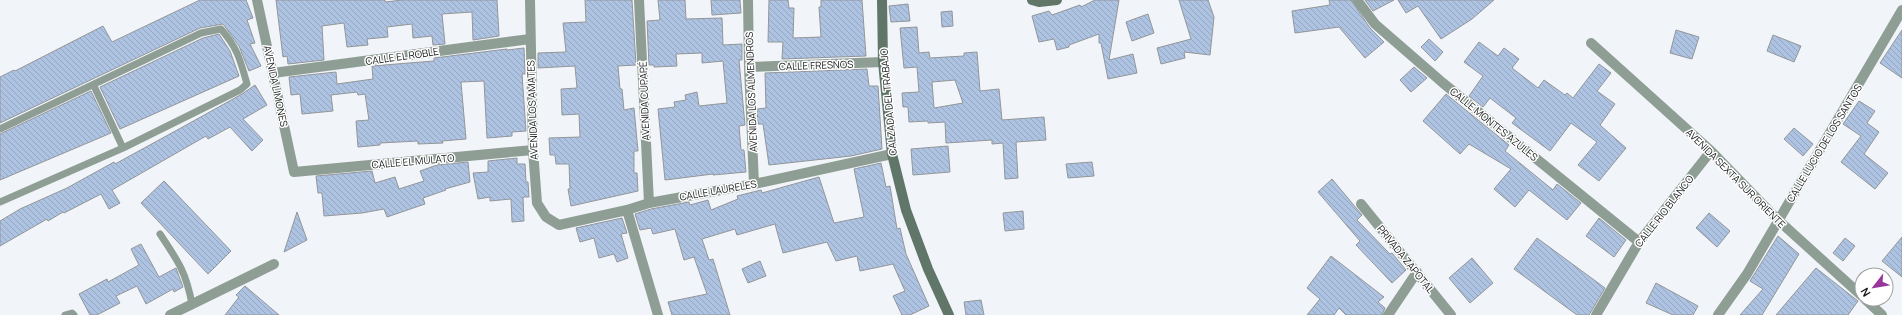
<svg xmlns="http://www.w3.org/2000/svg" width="1902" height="315" font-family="Manrope,sans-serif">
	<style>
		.building { fill: url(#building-back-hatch); stroke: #93969a; fill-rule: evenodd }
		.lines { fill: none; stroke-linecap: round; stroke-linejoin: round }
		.lane { stroke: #8f9e95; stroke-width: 7 }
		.street { stroke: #8f9e95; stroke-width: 10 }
		.secondary { stroke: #5f7668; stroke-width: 10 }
		.labels { text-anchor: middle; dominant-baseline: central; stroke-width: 3; stroke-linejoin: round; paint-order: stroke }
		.street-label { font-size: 10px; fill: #141617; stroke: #fff }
	</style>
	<defs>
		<pattern id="building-back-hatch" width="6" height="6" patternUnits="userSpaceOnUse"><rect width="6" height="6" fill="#adc3e1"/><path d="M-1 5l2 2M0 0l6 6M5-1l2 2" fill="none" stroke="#94a7c0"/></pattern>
	</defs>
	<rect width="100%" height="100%" fill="#f1f4f8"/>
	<!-- building -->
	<path class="building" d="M200,0H246L253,18L247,20L255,43L250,44L261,66L249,71L239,46L223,24L200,28L0,123V77L14,70L15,71L103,26L112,42Z
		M276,0H385V2L402,0H497L499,36L473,40L472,12L442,14L445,44L433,45L432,36L413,38L412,24L387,27L388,37L367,39L368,45L347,47L344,23L322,26L324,60L288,64L287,56L283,57Z
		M585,0H632L636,65L618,66L620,89H622L624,110L634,108L638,151H634V173H637L638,191L571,206L568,189H570L569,164H556L555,155H550L549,138L580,137L579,114L562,115L561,89L577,88L575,66L538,68V53L566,52L563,23L586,22Z
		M658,0H685L686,19L722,18L723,45L742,44V60H739L745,125L739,126L741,150H744L746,172L713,175V174L665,180L658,109L675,107L674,102L686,100L685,95L697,92L699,106L727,103L723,61L702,63V53L676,54L677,66L654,67V65H649L647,21L660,20Z
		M711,0H740L741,13L712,15Z
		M769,0H788L789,8H794L793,38L821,37L819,7H821V0H862L866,56L782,59L783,42H768Z
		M1095,0H1119L1109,60L1133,54L1137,73L1108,79L1101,43H1099V34L1069,45V47L1057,50L1054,39L1039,42L1032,16L1049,11L1052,15L1080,5L1081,7Z
		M1179,0H1208L1214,17L1210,55L1184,52L1185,58L1161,64L1157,48L1191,39Z
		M1329,0H1351L1370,28L1384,42L1365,58L1339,27L1295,33L1292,11L1330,5Z
		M1365,0H1394L1373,11Z
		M1398,0H1494L1472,19L1441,39L1418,6L1406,13Z
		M908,4L910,21L891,22L889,6Z
		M952,11L953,26L942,27L941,12Z
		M1148,14L1154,33L1132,41L1126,22Z
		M917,27L919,53L929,52L930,58L964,56V53L977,52L980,91L999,89L1002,120L1044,117L1046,140L1016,142L1018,178L1005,179L1003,143L992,144V140L946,143L945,122L928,123V121L909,122L908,107H903L902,93L919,92L917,67L904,68L900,28ZM955,80L963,103L934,108L932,82Z
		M1676,30L1699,37L1692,59L1670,53Z
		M1902,30V78L1880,63Z
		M219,34L230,51L239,76L120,129L100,87L203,38Z
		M1773,35L1801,46L1794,62L1767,51Z
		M1429,39L1443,52L1435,61L1421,47Z
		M1479,42L1498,56L1504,48L1519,59L1512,68L1538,88L1544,80L1565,95L1567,93L1573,98L1599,64L1611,73L1597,91L1615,104L1600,125L1626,148L1599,181L1578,165L1597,142L1571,123L1550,151L1512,123L1516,118L1490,98L1483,107L1469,96L1483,76L1464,62Z
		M524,48L525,74H522L526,131L512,132V136L487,138L484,81L461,82L466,139L442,141L443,143L418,144V141L380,143V145L358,147L356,121L369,120L365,94L358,95L357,92L331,95L333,111L302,114L300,94L291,95L289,77L336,72L337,84L373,79L372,66L434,61V58L507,49V50Z
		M1414,67L1427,78L1411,92L1400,80Z
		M867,69L869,86H878L882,149L851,156L769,165L763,124H758L757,109L766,108L765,73Z
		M255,85L267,105L243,119L263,140L252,151L230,127L208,139L206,136L112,190L120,203L109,209L101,194L64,213L63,212L48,221L47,219L0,246V221L20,209L67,188L114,162L115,164L179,129L242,94Z
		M91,91L111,133L0,180V134Z
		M1446,94L1509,145L1505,151L1553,190L1557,184L1581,203L1567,220L1529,190L1515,207L1494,189L1511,169L1469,144L1460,154L1423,121Z
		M1859,101L1875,111L1867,123L1879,132L1864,154L1888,173L1875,189L1841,162L1861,136L1843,124Z
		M1794,128L1813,144L1803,156L1784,139Z
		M948,146L950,172L913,175L911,149Z
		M517,158V164H525L526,182H528L529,197H523L524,221L512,222L511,199L490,201V197L478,199L473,173L488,172V161Z
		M468,162L470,182L445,189L446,190L423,198L425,204L387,217L384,209L362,213L324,216L322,193H318L316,176L372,171L375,183L395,177L399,189L424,181L420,171L437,165Z
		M1092,162L1094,176L1068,178L1066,164Z
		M881,163L886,187L890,186L897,229L900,228L906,254L929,306L910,315H902L893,296L905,291L893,264L860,271L857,256L836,261L827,242L783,253L775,224L737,235L735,229L702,239L709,260L713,259L730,315H672L668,302L707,294L694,257L684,260L675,229L653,234L651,228L640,230L635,214L651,209L689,202L690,205L708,200L711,210L738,199L737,196L761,190L762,193L819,177L834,223L864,217L854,169Z
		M1332,179L1362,215L1357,220L1390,254L1392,253L1406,270L1392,283L1356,245L1360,241L1318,192Z
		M164,181L231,251L208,274L141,203Z
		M1023,211L1024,229L1005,231L1003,213Z
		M297,212L307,240L284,252Z
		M1709,213L1730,231L1717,247L1696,228Z
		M622,218L627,233L621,234L628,258L617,262L614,254L599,258L594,238L580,242L576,228Z
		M1599,218L1626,240L1614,257L1586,236Z
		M1778,236L1799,254L1762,315H1740L1763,289L1750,281Z
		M1902,237V277L1882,261Z
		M1537,238L1605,288L1589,315H1577L1514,269Z
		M1845,238L1855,246L1843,261L1833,253Z
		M141,244L159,277L176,268L183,287L174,292L173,289L146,304L137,286L116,296L120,303L97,315H90L79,294L107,279L108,282L139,265L131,249Z
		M1331,256L1384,297L1378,302L1385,308L1382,315H1346L1339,308L1334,315H1307L1320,299L1307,288Z
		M1472,258L1493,283L1470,303L1449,278Z
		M760,261L766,276L748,283L742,269Z
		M1816,268L1858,301L1848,315H1776Z
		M1656,283L1698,306L1693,315H1673L1646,303Z
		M245,286L279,315H225L239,297L236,295Z
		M981,300L984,315H966L964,302Z"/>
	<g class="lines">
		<!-- lane -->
		<path class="lane" d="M94,86L123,148
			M0,129L201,33L221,29C238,49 240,59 247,84L240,90L123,148L0,202
			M160,234C178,261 186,272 192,304
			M65,315L72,313L74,315"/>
		<!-- street -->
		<path class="street" d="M257,0L294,172L533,150
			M530,0L533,150L537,203L546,217L559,225L627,210L649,203L754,184L892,154
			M639,0L649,203
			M748,0L749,67L754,184
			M1357,0L1375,24L1443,83L1639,242
			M1591,43L1711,151L1778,220L1862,296
			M749,67L883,62
			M273,73L530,39
			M1361,204L1451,315
			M627,210L658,315
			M1865,299L1882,315
			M170,315L274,264
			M1388,315L1417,272
			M1596,315L1639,242L1711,151
			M1718,315L1747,274L1902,10"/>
		<!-- secondary -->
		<path class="secondary" d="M882,0L883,62L892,154L906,210L928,269L949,315
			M1032,0L1039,2L1057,0"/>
	</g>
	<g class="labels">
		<!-- street labels -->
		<g class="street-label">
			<text transform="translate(402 56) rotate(-8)">CALLE EL ROBLE</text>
			<text transform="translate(816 65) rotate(-2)">CALLE FRESNOS</text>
			<text transform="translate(276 86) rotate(78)">AVENIDA LIMONES</text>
			<text transform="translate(751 92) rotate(-92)">AVENIDA LOS ALMENDROS</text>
			<text transform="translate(644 101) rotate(-92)">AVENIDA CUPAPÉ</text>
			<text transform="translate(888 102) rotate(-95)">CALZADA DEL TRABAJO</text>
			<text transform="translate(532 110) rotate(-92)">AVENIDA LOS AMATES</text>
			<text transform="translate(1494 124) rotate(39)">CALLE MONTES AZULES</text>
			<text transform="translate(1824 143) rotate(-59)">CALLE LUCIO DE LOS SANTOS</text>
			<text transform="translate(413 161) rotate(-5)">CALLE EL MULATO</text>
			<text transform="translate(1736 178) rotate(45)">AVENIDA SEXTA SUR ORIENTE</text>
			<text transform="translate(718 190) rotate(-10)">CALLE LAURELES</text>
			<text transform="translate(1664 211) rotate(-52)">CALLE RÍO BLANCO</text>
			<text transform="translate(1406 259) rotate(51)">PRIVADA ZAPOTAL</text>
		</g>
	</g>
	<!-- north arrow -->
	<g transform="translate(1874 287) rotate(239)"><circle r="19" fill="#ffffff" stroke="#a1a2a2"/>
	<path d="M0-3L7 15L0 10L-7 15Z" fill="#98369d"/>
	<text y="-6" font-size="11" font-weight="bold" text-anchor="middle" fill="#141617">N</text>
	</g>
</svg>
